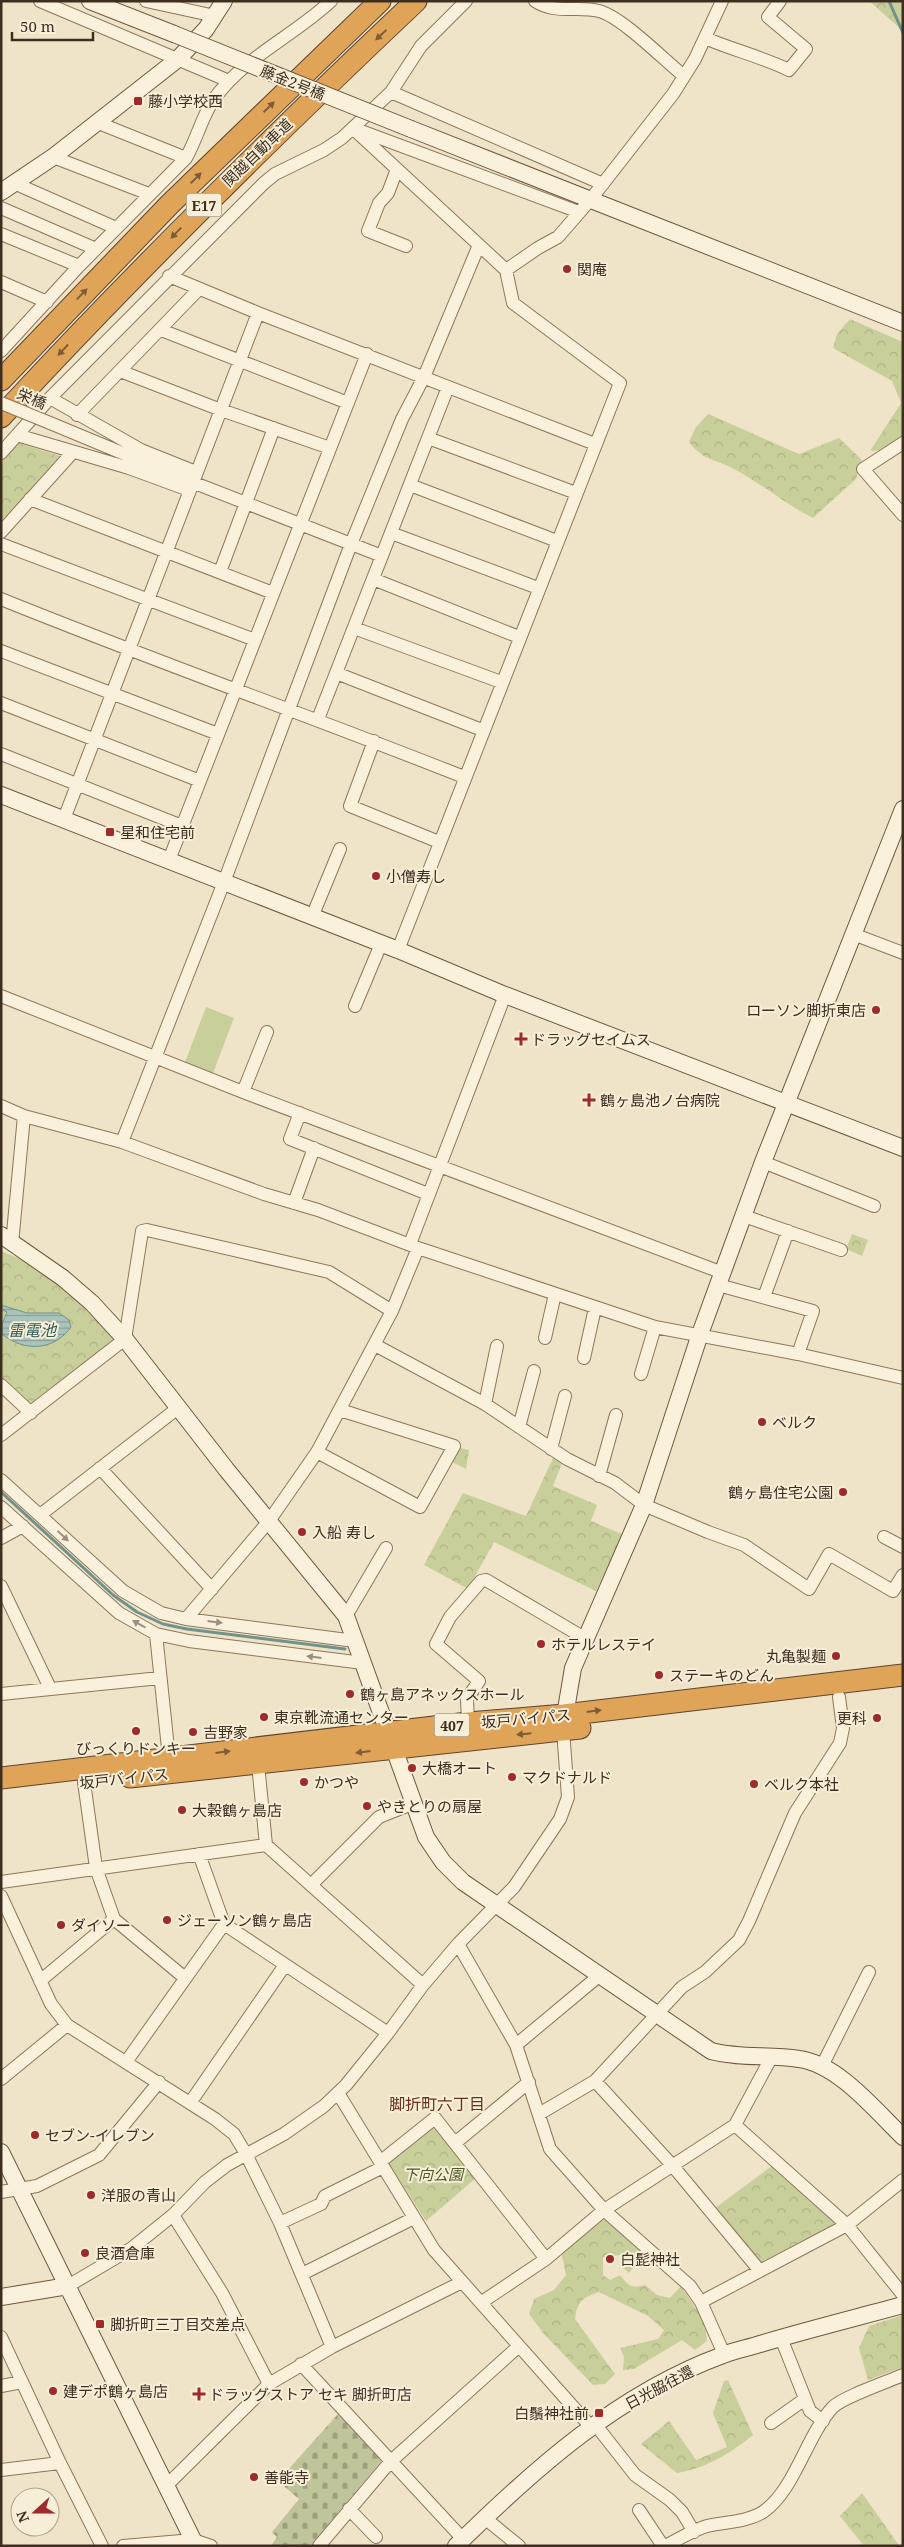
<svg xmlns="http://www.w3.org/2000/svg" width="904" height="2547" font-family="'Noto Serif','Noto Sans JP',serif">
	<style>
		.forest { fill: url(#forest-crowns) }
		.cemetery { fill: url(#cemetery-stones) }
		.pitch { fill: #c9cf9b }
		.water { fill: url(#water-rules); stroke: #6f938a }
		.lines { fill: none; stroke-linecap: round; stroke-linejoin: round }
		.stream { stroke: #6f938a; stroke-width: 3 }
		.street-casing { stroke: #8d765c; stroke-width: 14 }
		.secondary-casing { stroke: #6f573f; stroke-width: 18 }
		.highway-casing { stroke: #5b4430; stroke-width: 23 }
		.street { stroke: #faf1dc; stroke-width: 12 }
		.secondary { stroke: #faf1dc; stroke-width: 16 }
		.highway { stroke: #e0a458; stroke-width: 21 }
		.street-bridge-casing { stroke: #8d765c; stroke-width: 14; stroke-linecap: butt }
		.secondary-bridge-casing { stroke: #6f573f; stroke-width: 18; stroke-linecap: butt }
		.street-bridge { stroke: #faf1dc; stroke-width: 12 }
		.secondary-bridge { stroke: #faf1dc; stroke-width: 16 }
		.oneway { fill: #7e5d36 }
		.oneway2 { fill: #9c907e }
		.poi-dot { fill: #9e2a2b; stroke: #f7eed8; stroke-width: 2 }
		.labels { text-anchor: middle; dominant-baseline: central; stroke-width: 4; stroke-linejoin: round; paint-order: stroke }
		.shield { fill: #f7eed8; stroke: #756857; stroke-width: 1 }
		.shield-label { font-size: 14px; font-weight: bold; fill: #3d2e20 }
		.street-label { font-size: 15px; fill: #3d2e20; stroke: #f7eed8 }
		.poi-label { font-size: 15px; fill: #3d2e20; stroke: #f7eed8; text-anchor: start }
		.park-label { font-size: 15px; font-style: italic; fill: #4d5a26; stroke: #f7eed8 }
		.water-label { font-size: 16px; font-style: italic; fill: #2f5d5a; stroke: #f7eed8 }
		.neighbourhood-label { font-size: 16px; fill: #6b2e1e; stroke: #f7eed8 }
	</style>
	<defs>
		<pattern id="forest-crowns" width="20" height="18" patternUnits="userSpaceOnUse" patternTransform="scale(1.25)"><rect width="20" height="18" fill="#c9cf9b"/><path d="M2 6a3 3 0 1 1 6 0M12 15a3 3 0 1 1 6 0" fill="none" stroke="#aeb285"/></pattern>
		<pattern id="cemetery-stones" width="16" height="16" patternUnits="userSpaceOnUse" patternTransform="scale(1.25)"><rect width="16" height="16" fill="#bfc49a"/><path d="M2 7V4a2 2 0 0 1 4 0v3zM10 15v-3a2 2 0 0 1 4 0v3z" fill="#9ca07d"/></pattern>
		<pattern id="water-rules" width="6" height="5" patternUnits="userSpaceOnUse" patternTransform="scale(1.25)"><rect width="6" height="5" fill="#a9c4bc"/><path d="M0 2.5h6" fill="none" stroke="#8ba098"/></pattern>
	</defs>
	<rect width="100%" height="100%" fill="#f0e4c8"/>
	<!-- forest -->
	<path class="forest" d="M869,1H903V31Z
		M850,319L903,342V437L883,450L870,451L901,403L892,381L833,348L837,334Z
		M708,414L799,454L839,438L862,460L856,479L813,518C785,504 762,484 734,469C714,458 705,462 689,442L696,427Z
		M19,443L60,456L1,523V463Z
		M852,1234L868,1240L862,1256L846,1249Z
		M1,1251C48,1268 83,1302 116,1339L29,1404L1,1379Z
		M457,1447L469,1450L466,1469L450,1461Z
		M554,1456L562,1463L553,1486L597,1505L591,1521L624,1535L596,1591L494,1542L468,1589L424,1565L463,1493L526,1516Z
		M434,2126L476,2178L426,2221L388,2162Z
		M773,2165L836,2220V2227L761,2268L714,2209Z
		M607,2219L643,2254L629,2273L623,2268L621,2255L603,2257V2275L610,2280L620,2275C629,2286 631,2289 645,2285L657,2295L670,2298L681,2286L705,2322L707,2341L695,2350L682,2340L634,2369L623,2370L624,2357L620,2348L658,2339L664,2330L648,2316L599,2292C583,2297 577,2302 575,2319L615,2374L605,2384L593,2385L543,2333L529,2314L534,2299L554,2290L566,2275L561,2251L595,2223Z
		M903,2315V2367L868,2380L859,2348L869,2326Z
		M728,2380L753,2435C729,2454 707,2468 677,2473L641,2444L669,2421L696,2460L727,2447L713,2413L724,2381Z
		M862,2493L898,2544L900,2546H864L840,2516Z"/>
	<!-- cemetery -->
	<path class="cemetery" d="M338,2414L382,2460L310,2546H271L277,2537L272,2532L299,2499L278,2481Z"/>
	<!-- pitch -->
	<path class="pitch" d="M206,1007L234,1018L213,1073L185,1062Z"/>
	<!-- water -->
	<path class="water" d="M1,1305L27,1313H59L69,1320L71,1327C54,1351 24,1352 2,1334V1324L7,1312L1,1309Z"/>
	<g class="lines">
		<!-- stream -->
		<path class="stream" d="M889,1L903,33
			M1,1492L113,1595L137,1612L163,1624L187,1629L345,1649"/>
		<defs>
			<path id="street" d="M40,1L229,81
				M146,1L215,16
				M535,1C557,15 576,5 599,11C622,17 664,60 684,76
				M705,38C733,50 762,57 789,70L806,49L768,17L780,1
				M391,92L603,184
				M96,122L186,158
				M353,128L579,212
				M358,133L506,270
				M53,157L149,194
				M397,169L388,193L379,203L368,231L406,246
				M14,183L116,228
				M1,208L96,249
				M1,234L79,266
				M169,276L258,313L595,444
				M1,282L47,302
				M161,330L348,403
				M1,351L79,266L186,158C197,139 202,116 214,99C244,57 294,36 331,1
				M120,371L221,410L330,448
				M50,398L141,450L196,472
				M77,415L199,289
				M50,423L192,482L382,556
				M17,435L129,468L189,490
				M428,438L576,493
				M903,443L863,469L903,515
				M1,453L50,398L264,183L275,174L324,150L342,138L391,92L421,46L466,1
				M410,485L557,541
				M30,499L273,593
				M1,532L73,452
				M391,533L538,588
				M1,544L255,640
				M220,572L274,428
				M373,579L519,637
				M1,599C154,661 310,716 464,777
				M354,628L501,682
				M1,651L218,734
				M336,673L482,730
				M1,703L200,781
				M318,719L448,387
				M374,741L350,806L439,842
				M1,754L182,826
				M64,819L258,313
				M169,860L367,354
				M312,917L340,849
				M853,934L903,953
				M398,950L620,383L513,303L506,270L538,248L558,237L591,199L673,94L695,59L722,1
				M1,996L243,1092L723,1273
				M355,1006L381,944
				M243,1092L267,1032
				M1,1106L24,1116L122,1142L264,1194L318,1210L418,1248L655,1327L798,1354L903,1378
				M300,1113L290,1139L428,1194
				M122,1142L224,882L351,544L402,419L424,377L479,245
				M763,1162L874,1206
				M294,1203L314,1148
				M744,1216L841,1250
				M12,1244L24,1116
				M410,1244L505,995
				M718,1285L813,1311L798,1354
				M764,1297L788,1231
				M545,1338L555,1294
				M375,1345L485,1404L567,1459L615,1483L644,1505L708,1532L744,1545L809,1589L829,1554L893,1591L903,1575
				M584,1358L595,1308
				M641,1374L655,1327
				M1,1385L31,1413
				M485,1404L497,1346
				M519,1427L534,1371
				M1,1435L125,1339L142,1231L147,1230L329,1272L392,1311
				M551,1449L565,1396
				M317,1452L420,1507L454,1446L340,1410
				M100,1468L212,1589
				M599,1476L616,1415
				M1,1480L123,1591L161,1613L186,1619L355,1641
				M1,1507L119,1613L156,1634L189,1641L363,1663
				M40,1515L178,1408
				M884,1537L903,1547
				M1,1538L23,1526
				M1,1586L50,1688
				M346,1616L386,1548
				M186,1619L269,1521L317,1452L392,1311L418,1248
				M156,1634L169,1758
				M1,1694L160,1678
				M468,1723L467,1699L479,1681L436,1644L450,1617L481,1581L486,1580L586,1639
				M258,1764L266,1845L423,1985
				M84,1782L96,1868L114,1919L185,1978
				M199,1854L224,1924L388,2033
				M1,1882L266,1845
				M311,1885L379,1817L412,1804
				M1,1896L51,2004L67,2025L215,2119L234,2134L246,2154L280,2223L332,2347
				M458,1944L516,2045L550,2149L604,2210L690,2286L701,2302L724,2354
				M40,1981L114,1919
				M516,2045L600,1975
				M126,2062L224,1924
				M822,2066L869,1972
				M1,2079L67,2025
				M595,2081L672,2165L760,2271
				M338,2093L434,2250L591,2427
				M190,2103L285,1965
				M539,2114L595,2081L682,1987L705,1972L739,1940L749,1921L795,1813L840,1743L843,1728L839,1697
				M735,2125L847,2225L903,2295
				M455,2143L529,2082
				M380,2162L435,2118L546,2259
				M1,2192L37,2186L99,2155L159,2082
				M173,2215L222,2293L269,2384
				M280,2223L321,2204L325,2196L383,2167
				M302,2274L414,2218
				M68,2286L132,2248L173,2215L205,2182L227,2165L284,2134L324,2106L346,2085L388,2033L423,1985L458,1944L514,1887L560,1819L568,1797L563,1730
				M482,2302L546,2259L604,2210L735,2125L771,2058
				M701,2302L847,2225L903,2180
				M1,2337L60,2463L102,2546
				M781,2338L810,2411L823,2421
				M301,2364L463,2539
				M1,2386L22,2382
				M771,2423L805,2399
				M595,2424L635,2475L670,2500L682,2512L694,2532
				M1,2470L60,2463
				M167,2485L269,2384L332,2347L462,2282
				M349,2509L376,2537
				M639,2510L663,2546
				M486,2519L519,2546
				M123,2546L193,2540L211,2546
				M319,2546L390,2462L519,2346
				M665,2546C679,2539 693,2530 707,2526C725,2522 747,2522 763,2512C795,2490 806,2436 833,2407C843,2397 887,2382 903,2375"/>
			<path id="secondary" d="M90,1L174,34
				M411,129L903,323
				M1,192L53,157L178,59L206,29L224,1
				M1,795L398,950L505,995L903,1148
				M1,1235L63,1278L92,1303L125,1339L226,1469L346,1616L426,1837L443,1862L463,1882L711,2051C742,2059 769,2054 799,2059C838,2064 875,2110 903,2137
				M563,1727L573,1668L644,1505L700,1334L763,1162L903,809
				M1,2152L196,2546
				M1,2297L68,2286
				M456,2546C534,2469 619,2393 723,2355C735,2350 748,2348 760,2344C807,2330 855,2318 903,2305"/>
			<path id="highway" d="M1,380L170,204L380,1
				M1,417C134,273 273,136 416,1
				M130,1777L580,1728
				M1,1778L468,1723L564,1715L903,1675"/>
		</defs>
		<!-- street casing -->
		<use href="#street" class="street-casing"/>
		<!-- secondary casing -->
		<use href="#secondary" class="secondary-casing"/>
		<!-- highway casing -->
		<use href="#highway" class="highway-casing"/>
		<!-- street -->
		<use href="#street" class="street"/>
		<!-- secondary -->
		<use href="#secondary" class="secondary"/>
		<!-- highway -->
		<use href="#highway" class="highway"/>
		<defs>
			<path id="street-bridge" d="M1,403L50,423"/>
			<path id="secondary-bridge" d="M174,34L411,129"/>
		</defs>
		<!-- street-bridge casing -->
		<use href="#street-bridge" class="street-bridge-casing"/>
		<!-- secondary-bridge casing -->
		<use href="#secondary-bridge" class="secondary-bridge-casing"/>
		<!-- street-bridge -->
		<use href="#street-bridge" class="street-bridge"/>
		<!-- secondary-bridge -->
		<use href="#secondary-bridge" class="secondary-bridge"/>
	</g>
	<!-- one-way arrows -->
	<defs><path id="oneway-solid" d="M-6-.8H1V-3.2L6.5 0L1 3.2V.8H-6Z" transform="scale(1.25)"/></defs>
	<g class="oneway">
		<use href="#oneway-solid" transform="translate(381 35) rotate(137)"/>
		<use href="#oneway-solid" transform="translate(269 107) rotate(-44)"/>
		<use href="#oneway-solid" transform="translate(196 178) rotate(-45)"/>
		<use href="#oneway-solid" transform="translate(176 233) rotate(134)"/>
		<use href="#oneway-solid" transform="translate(82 294) rotate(-46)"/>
		<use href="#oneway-solid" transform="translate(63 350) rotate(133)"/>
		<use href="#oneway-solid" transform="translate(594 1711) rotate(-7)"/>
		<use href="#oneway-solid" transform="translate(524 1734) rotate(174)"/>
		<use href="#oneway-solid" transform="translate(223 1752) rotate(-7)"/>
		<use href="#oneway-solid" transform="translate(363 1752) rotate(173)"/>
	</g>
	<g class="oneway2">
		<use href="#oneway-solid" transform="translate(63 1536) rotate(43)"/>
		<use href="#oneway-solid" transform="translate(215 1622) rotate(7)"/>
		<use href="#oneway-solid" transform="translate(139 1624) rotate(-151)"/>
		<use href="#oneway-solid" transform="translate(314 1657) rotate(-173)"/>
	</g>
	<!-- markers -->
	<g class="poi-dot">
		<rect x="133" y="96" width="10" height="10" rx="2.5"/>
		<circle cx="567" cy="269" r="5"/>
		<rect x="105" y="827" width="10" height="10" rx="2.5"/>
		<circle cx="376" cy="876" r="5"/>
		<circle cx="876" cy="1010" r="5"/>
		<path d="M518.5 1031.5h5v5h5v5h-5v5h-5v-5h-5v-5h5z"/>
		<path d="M586.5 1092.5h5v5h5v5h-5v5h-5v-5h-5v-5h5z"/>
		<circle cx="762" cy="1422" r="5"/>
		<circle cx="843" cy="1492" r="5"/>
		<circle cx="302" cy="1532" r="5"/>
		<circle cx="541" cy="1644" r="5"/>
		<circle cx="836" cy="1656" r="5"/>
		<circle cx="659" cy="1675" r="5"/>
		<circle cx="350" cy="1694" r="5"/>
		<circle cx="264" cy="1717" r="5"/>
		<circle cx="877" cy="1718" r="5"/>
		<circle cx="136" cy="1731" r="5"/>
		<circle cx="193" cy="1732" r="5"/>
		<circle cx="412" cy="1768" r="5"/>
		<circle cx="512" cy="1777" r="5"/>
		<circle cx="304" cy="1782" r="5"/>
		<circle cx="754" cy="1784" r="5"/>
		<circle cx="367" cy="1806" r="5"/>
		<circle cx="182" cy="1810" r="5"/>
		<circle cx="167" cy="1920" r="5"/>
		<circle cx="61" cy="1925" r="5"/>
		<circle cx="35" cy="2135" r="5"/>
		<circle cx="91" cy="2195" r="5"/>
		<circle cx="85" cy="2253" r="5"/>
		<circle cx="610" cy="2259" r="5"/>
		<rect x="95" y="2319" width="10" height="10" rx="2.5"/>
		<circle cx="53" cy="2391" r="5"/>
		<path d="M196.5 2386.5h5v5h5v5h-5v5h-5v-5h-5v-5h5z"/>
		<rect x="594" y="2408" width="10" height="10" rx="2.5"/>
		<circle cx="254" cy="2477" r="5"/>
	</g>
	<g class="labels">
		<!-- shield labels -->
		<g class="shield">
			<rect x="186.5" y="193.5" width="35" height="23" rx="4"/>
			<rect x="434.5" y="1713.5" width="35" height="23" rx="4"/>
		</g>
		<g class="shield-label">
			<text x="204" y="205">E17</text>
			<text x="452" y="1725">407</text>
		</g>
		<!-- street labels -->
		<g class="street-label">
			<text transform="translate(293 82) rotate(22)">藤金2号橋</text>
			<text transform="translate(257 152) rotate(-44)">関越自動車道</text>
			<text transform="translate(32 398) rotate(23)">栄橋</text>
			<text transform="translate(526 1718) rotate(-5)">坂戸バイパス</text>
			<text transform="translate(124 1778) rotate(-6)">坂戸バイパス</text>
			<text transform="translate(659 2387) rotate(-28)">日光脇往還</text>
		</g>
		<!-- poi labels -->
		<g class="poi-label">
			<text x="148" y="101">藤小学校西</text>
			<text x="577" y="269">関庵</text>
			<text x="120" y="832">星和住宅前</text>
			<text x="386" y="876">小僧寿し</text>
			<text x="866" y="1010" text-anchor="end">ローソン脚折東店</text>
			<text x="531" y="1039">ドラッグセイムス</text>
			<text x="600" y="1100">鶴ヶ島池ノ台病院</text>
			<text x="772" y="1422">ベルク</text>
			<text x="833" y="1492" text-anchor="end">鶴ヶ島住宅公園</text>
			<text x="312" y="1532">入船 寿し</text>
			<text x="551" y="1644">ホテルレステイ</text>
			<text x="826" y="1656" text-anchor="end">丸亀製麺</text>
			<text x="669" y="1675">ステーキのどん</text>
			<text x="360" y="1694">鶴ヶ島アネックスホール</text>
			<text x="274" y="1717">東京靴流通センター</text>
			<text x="867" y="1718" text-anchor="end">更科</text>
			<text x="203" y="1732">吉野家</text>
			<text x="136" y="1748" text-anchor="middle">びっくりドンキー</text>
			<text x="422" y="1768">大橋オート</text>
			<text x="522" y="1777">マクドナルド</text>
			<text x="314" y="1782">かつや</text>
			<text x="764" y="1784">ベルク本社</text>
			<text x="377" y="1806">やきとりの扇屋</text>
			<text x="192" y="1810">大穀鶴ヶ島店</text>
			<text x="177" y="1920">ジェーソン鶴ヶ島店</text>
			<text x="71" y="1925">ダイソー</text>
			<text x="45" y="2135">セブン-イレブン</text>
			<text x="101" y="2195">洋服の青山</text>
			<text x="95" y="2253">良酒倉庫</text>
			<text x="620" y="2259">白髭神社</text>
			<text x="110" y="2324">脚折町三丁目交差点</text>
			<text x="63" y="2391">建デポ鶴ヶ島店</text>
			<text x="209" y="2394">ドラッグストア セキ 脚折町店</text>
			<text x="589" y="2413" text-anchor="end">白鬚神社前</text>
			<text x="264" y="2477">善能寺</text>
		</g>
		<!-- park labels -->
		<g class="park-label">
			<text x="433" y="2174">下向公園</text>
		</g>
		<!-- water labels -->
		<g class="water-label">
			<text x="32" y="1330">雷電池</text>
		</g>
		<!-- neighbourhood labels -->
		<g class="neighbourhood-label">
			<text x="437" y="2104">脚折町六丁目</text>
		</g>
	</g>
	<!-- border -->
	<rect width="904" height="2547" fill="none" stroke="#3d2e20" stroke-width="5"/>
	<!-- north arrow -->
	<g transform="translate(35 2512) rotate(249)"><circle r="24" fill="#f7eed8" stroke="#ada18e"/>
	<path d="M0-4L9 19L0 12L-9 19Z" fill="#9e2a2b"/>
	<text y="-8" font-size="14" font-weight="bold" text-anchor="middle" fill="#3d2e20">N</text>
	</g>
	<!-- scale -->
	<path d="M12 32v8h81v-8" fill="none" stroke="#3d2e20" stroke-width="2.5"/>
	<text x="20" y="32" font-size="15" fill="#3d2e20" stroke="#f7eed8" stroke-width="4" paint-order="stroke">50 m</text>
</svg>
